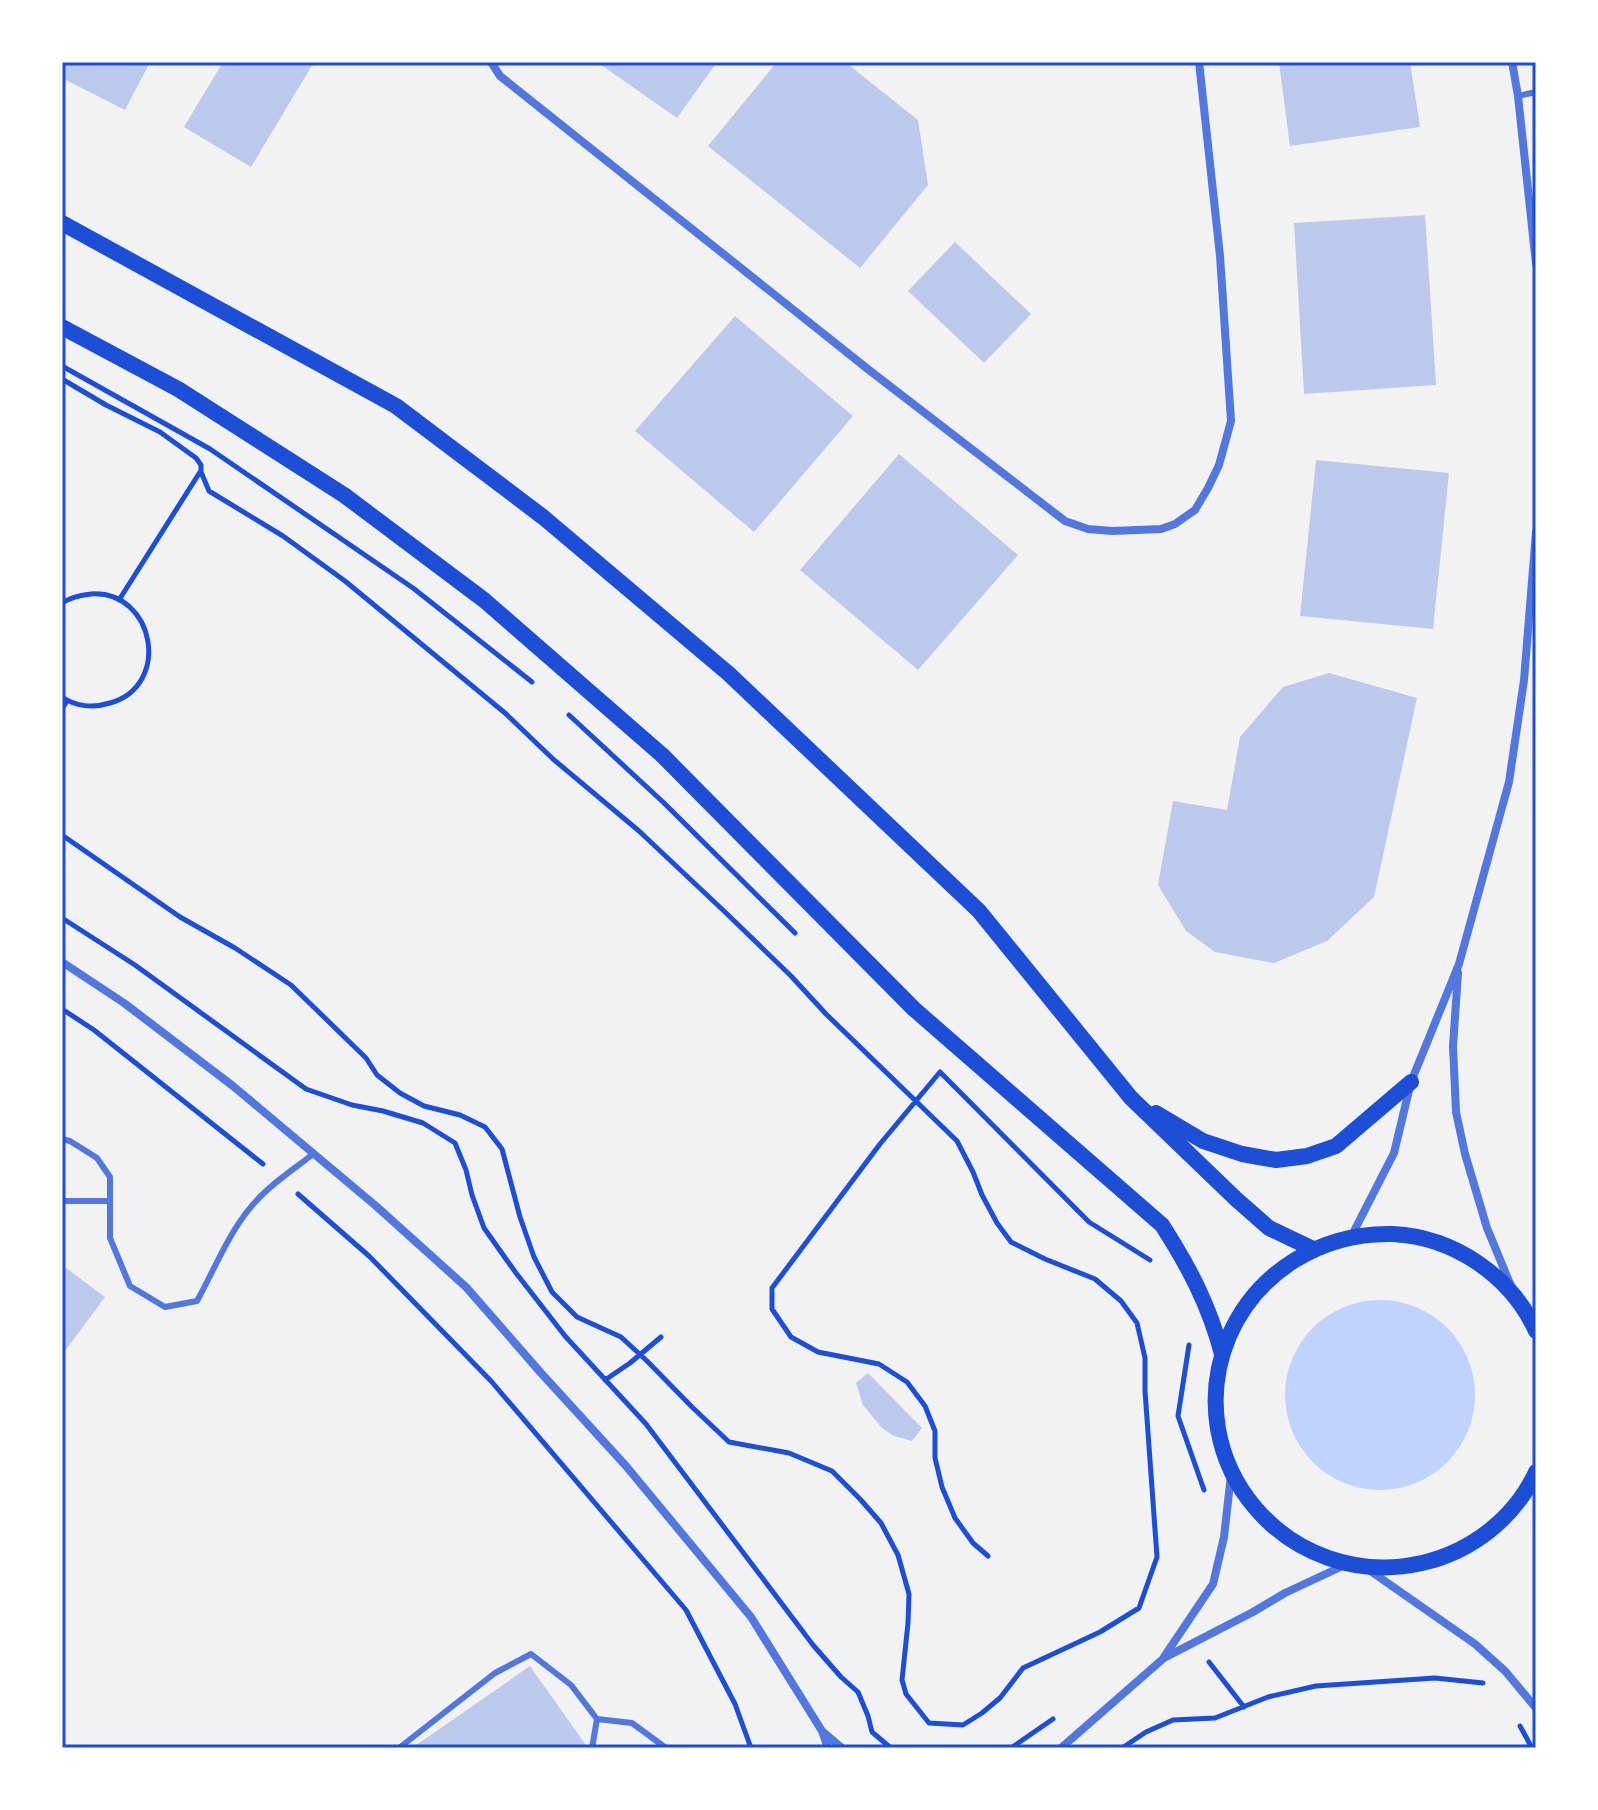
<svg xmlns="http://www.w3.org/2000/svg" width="1598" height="1810" font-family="'Noto Sans',sans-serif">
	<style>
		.water { fill: #bfd3fe }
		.building { fill: #bdc9ec }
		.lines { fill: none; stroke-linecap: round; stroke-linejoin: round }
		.path { stroke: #1d4ed8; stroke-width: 5 }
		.service { stroke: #5277de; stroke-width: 6 }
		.minor { stroke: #5277de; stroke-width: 8 }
		.secondary { stroke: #1d4ed8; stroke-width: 16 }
		.neatline { fill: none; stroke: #1d4ed8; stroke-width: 3 }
	</style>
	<rect width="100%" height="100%" fill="#f2f2f2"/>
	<!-- water -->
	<path class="water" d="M1285 1395a95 95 0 1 1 190 0a95 95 0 1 1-190 0Z"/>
	<!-- building -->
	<path class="building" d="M62,62H150L125,110L62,78Z
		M223,62H314L251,167L184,127Z
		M597,62H717L677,118Z
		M777,62H845L918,120L928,185L860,268L708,146Z
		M1279,62H1410L1420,127L1290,146Z
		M1425,215L1436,385L1304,394L1294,223Z
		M955,242L1031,314L984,363L908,291Z
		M735,316L853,416L754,532L635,431Z
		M899,454L1018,555L918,670L800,570Z
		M1316,460L1449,473L1433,629L1300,616Z
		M1329,673L1417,698L1374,897L1327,941L1274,963L1215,952L1186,931L1158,885L1173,801L1227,810L1240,737L1283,687Z
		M62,1265L105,1297L62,1355Z
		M868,1373L922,1428L912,1441L894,1436L882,1428L863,1405L856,1383Z
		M530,1666L588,1748H412Z"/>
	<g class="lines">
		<!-- path -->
		<path class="path" d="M62,366L210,449L413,588L532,682
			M62,379L106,405L160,432L196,458L201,465V472L209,491L283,536L345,581L505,713L553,759L639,831L725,912L791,976L826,1014L957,1141L973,1172L982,1195L997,1223L1011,1242L1045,1259L1095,1279L1121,1301L1137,1323L1145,1358V1391L1157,1557L1139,1608L1100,1632L1023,1668L1000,1698L982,1713L963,1725L929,1723L906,1694L902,1680L908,1623L909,1594L898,1555L881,1523L860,1499L832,1471L789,1453L729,1442L692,1407L647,1361L621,1337L577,1317L552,1292L534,1257L520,1217L502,1149L485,1127L460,1115L424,1106L400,1093L377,1075L366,1058L291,985L235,948L180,917L62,835
			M119,600L200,472
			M62,603C71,597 80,595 91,594C155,590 172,686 110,703C94,708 76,707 62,697
			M62,709L67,701
			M569,715L664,803L795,933
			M62,918L135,965L306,1089L352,1105L383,1111L423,1123L455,1143L466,1170L472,1195L484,1228L516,1273L565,1336L646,1424L813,1645L841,1677L858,1692L868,1716L872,1732L891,1748
			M62,1009L94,1030L263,1164
			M940,1072L880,1144L772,1288V1309L791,1337L818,1352L879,1364L907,1382L925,1406L935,1431V1458L942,1487L955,1518L973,1543L988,1556
			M941,1073L1089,1222L1150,1260
			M298,1194L369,1256L491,1381L686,1610L735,1704L751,1748
			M1189,1345L1178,1416L1204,1490
			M605,1380L630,1363L661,1337
			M1209,1662L1244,1707
			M1520,1726L1532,1748
			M1011,1748L1053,1719
			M1122,1748L1146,1732L1173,1720L1215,1718L1268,1697L1316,1686L1435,1678L1483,1683"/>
		<!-- service -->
		<path class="service" d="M1518,96L1536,92
			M62,1139L70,1141L97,1158L110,1177V1238L130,1286L165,1307L197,1301C217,1265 232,1223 263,1194C278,1179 297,1167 313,1154
			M62,1201H109
			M399,1748L495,1673L531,1654L571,1685L597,1719L632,1723L666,1748
			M592,1748L597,1719"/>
		<!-- minor -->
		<path class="minor" d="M491,62L500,76L869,370L1065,521L1088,529L1112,531L1161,529L1175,524L1195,510L1208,488L1219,465L1231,421L1220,256L1199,62
			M1512,62L1518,96L1536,264
			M62,962L124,1003L233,1086L376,1206L466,1287L541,1373L626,1466L751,1617L822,1731L828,1748
			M1458,973L1453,1046L1456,1112L1465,1154L1487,1228L1511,1286
			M1351,1237L1394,1153L1411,1082L1459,964L1509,782L1524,680L1536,532
			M1369,1570L1475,1644L1505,1671L1536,1708
			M1164,1657L1213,1584L1224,1537L1231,1475
			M822,1731L842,1748
			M1061,1748L1164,1658L1253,1612L1285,1593L1347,1564"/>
		<!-- secondary -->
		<path class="secondary" d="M62,223L396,406L543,517L729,674L979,911L1131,1098L1236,1199L1269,1228L1313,1249
			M62,327L178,389L344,495L484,600L662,755L914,1009L1162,1225C1189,1267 1209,1305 1222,1354
			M1156,1113L1203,1141L1242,1154L1276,1160L1307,1156L1336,1146L1411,1082
			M1536,1331C1511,1276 1454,1237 1393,1234C1357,1233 1326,1241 1295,1260C1266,1278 1243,1304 1229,1336C1176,1463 1289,1593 1422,1563C1471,1552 1515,1518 1536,1472"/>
	</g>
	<!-- border -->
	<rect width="1598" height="1810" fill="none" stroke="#ffffff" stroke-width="128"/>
	<rect x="64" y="64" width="1470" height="1682" class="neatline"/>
</svg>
